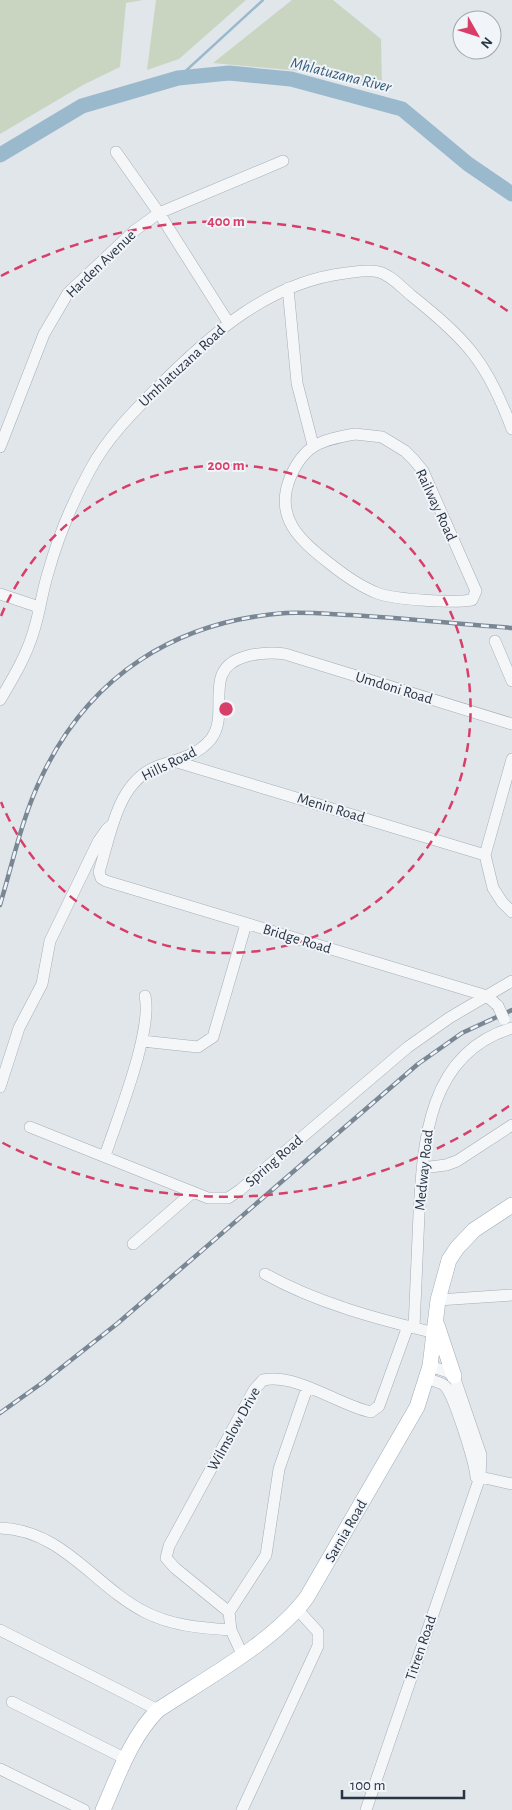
<svg xmlns="http://www.w3.org/2000/svg" width="512" height="1810" font-family="'Alegreya Sans',sans-serif">
	<style>
		.green { fill: #c9d5c1 }
		.lines { fill: none; stroke-linecap: round; stroke-linejoin: round }
		.stream { stroke: #9ab9cd; stroke-width: 2.5 }
		.river { stroke: #9ab9cd; stroke-width: 15 }
		.minor-casing { stroke: #a6adb5; stroke-width: 12 }
		.major-casing { stroke: #9facb7; stroke-width: 16 }
		.minor { stroke: #f4f6f8; stroke-width: 11 }
		.major { stroke: #fff; stroke-width: 15 }
		.rail-casing { stroke: #798795; stroke-width: 4.5 }
		.rail { stroke: #f1f4f8; stroke-width: 2.5; stroke-dasharray: 8; stroke-linecap: butt }
		.minor-bridge-casing { stroke: #a6adb5; stroke-width: 12; stroke-linecap: butt }
		.minor-bridge { stroke: #f4f6f8; stroke-width: 11 }
		.ring { fill: none; stroke: #d73e68; stroke-width: 2.5; stroke-dasharray: 9 6 }
		.labels { text-anchor: middle; dominant-baseline: central; stroke-width: 4; stroke-linejoin: round; paint-order: stroke }
		.street-label { font-size: 15px; fill: #283543; stroke: #f1f4f8 }
		.water-label { font-size: 16px; font-style: italic; fill: #2f5a7a; stroke: #f1f4f8 }
		.centre { fill: #d73e68; stroke: #f1f4f8; stroke-width: 2.5 }
		.ring-label { font-size: 15px; text-anchor: middle; font-weight: bold; fill: #d73e68; stroke: #f1f4f8; stroke-width: 4; stroke-linejoin: round; paint-order: stroke }
	</style>
	<rect width="100%" height="100%" fill="#e1e6eb"/>
	<!-- green -->
	<path class="green" d="M0,0H143L126,3L120,67L83,85L0,134Z
		M156,0H246L179,59L147,70Z
		M292,0H333L381,39L382,86L322,73L213,63Z"/>
	<g class="lines">
		<!-- stream -->
		<path class="stream" d="M178,78L263,0"/>
		<!-- river -->
		<path class="river" d="M0,155L82,106L178,78L229,73L291,79L402,109L468,164L512,194"/>
		<defs>
			<path id="minor" d="M116,152L159,213L228,322
				M288,288L297,383L313,445
				M355,434L382,437L405,451L414,460L423,471L476,591L472,600C454,603 395,600 377,593C359,586 344,575 329,563C300,540 274,518 290,478C304,444 322,440 355,434Z
				M0,447L44,334L68,293L134,231L159,213L283,161
				M0,594L39,607
				M495,641L512,681
				M0,700C13,678 27,655 34,630C40,611 42,592 48,573C58,537 72,503 90,470C107,438 133,412 158,387C211,334 269,282 346,273C356,272 368,269 379,272C391,275 402,288 412,296C467,340 487,362 512,429
				M512,759L485,855L493,888L502,902L512,912
				M177,762L485,855
				M498,1006L487,996L106,881L101,878L99,872C111,834 117,779 161,765C180,759 198,755 211,739C231,713 201,670 244,657C257,653 272,652 285,654L512,724
				M142,1041L198,1047L213,1037L246,924
				M0,1087L19,1028L42,984L50,941L98,842L107,829L113,824
				M30,1127L208,1198H228L240,1190L408,1047L449,1018L512,981
				M105,1156C117,1119 153,1031 145,996
				M422,1168L446,1165L457,1161L512,1125
				M133,1244L193,1192
				M265,1274C317,1303 377,1319 435,1333
				M438,1300L512,1295
				M414,1328C416,1290 417,1252 419,1214C423,1141 428,1053 512,1028
				M427,1379C433,1381 441,1382 445,1386C454,1395 475,1463 476,1477
				M476,1476L512,1484
				M0,1528C63,1530 94,1586 145,1612C172,1626 202,1628 231,1630
				M229,1612L175,1568L166,1558L169,1546L254,1390L263,1380C297,1373 338,1405 371,1412L379,1406L408,1326
				M0,1630L158,1710
				M242,1654L231,1630L229,1612L266,1555L279,1469L307,1388
				M12,1702L126,1759
				M0,1769L84,1810
				M242,1810L318,1646V1632L298,1610
				M366,1810L480,1477L481,1455L454,1376L448,1372L430,1366"/>
			<path id="major" d="M437,1325L454,1376
				M103,1810C118,1776 131,1737 158,1710C205,1679 274,1642 307,1597L417,1407L430,1366L438,1300L449,1260L457,1248L474,1230L512,1205"/>
		</defs>
		<!-- minor casing -->
		<use href="#minor" class="minor-casing"/>
		<!-- major casing -->
		<use href="#major" class="major-casing"/>
		<!-- minor -->
		<use href="#minor" class="minor"/>
		<!-- major -->
		<use href="#major" class="major"/>
		<defs>
			<path id="rail" d="M0,905C13,862 22,817 42,776C90,675 176,621 286,613C307,612 329,614 350,615C404,618 458,624 512,628
				M0,1413L42,1383L118,1323L418,1064L462,1033L512,1010"/>
		</defs>
		<!-- rail casing -->
		<use href="#rail" class="rail-casing"/>
		<!-- rail -->
		<use href="#rail" class="rail"/>
		<defs>
			<path id="minor-bridge" d="M498,1006L504,1019"/>
		</defs>
		<!-- minor-bridge casing -->
		<use href="#minor-bridge" class="minor-bridge-casing"/>
		<!-- minor-bridge -->
		<use href="#minor-bridge" class="minor-bridge"/>
	</g>
	<!-- distance rings -->
	<g class="ring">
		<path d="M1 616A244 244 0 1 1 1 802"/>
		<path d="M509 1106A488 488 0 0 1 1 1142M1 276A488 488 0 0 1 509 312"/>
	</g>
	<g class="labels">
		<!-- street labels -->
		<g class="street-label">
			<text transform="translate(101 264) rotate(-44)">Harden Avenue</text>
			<text transform="translate(182 366) rotate(-43)">Umhlatuzana Road</text>
			<text transform="translate(436 505) rotate(65)">Railway Road</text>
			<text transform="translate(394 688) rotate(17)">Umdoni Road</text>
			<text transform="translate(169 764) rotate(-26)">Hills Road</text>
			<text transform="translate(331 808) rotate(17)">Menin Road</text>
			<text transform="translate(297 939) rotate(17)">Bridge Road</text>
			<text transform="translate(274 1161) rotate(-41)">Spring Road</text>
			<text transform="translate(424 1170) rotate(-84)">Medway Road</text>
			<text transform="translate(234 1429) rotate(-61)">Wilmslow Drive</text>
			<text transform="translate(346 1531) rotate(-60)">Sarnia Road</text>
			<text transform="translate(421 1648) rotate(-71)">Titren Road</text>
		</g>
		<!-- water labels -->
		<g class="water-label">
			<text transform="translate(341 75) rotate(14)">Mhlatuzana River</text>
		</g>
	</g>
	<circle cx="226" cy="709" r="8" class="centre"/>
	<g class="ring-label">
		<text x="226" y="226">400 m</text>
		<text x="226" y="470">200 m</text>
	</g>
	<!-- north arrow -->
	<g transform="translate(477 35) rotate(129)"><circle r="24" fill="#f1f4f8" stroke="#a1a8b0"/>
	<path d="M0-4L9 19L0 12L-9 19Z" fill="#d73e68"/>
	<text y="-8" font-size="14" font-weight="bold" text-anchor="middle" fill="#283543">N</text>
	</g>
	<!-- scale -->
	<path d="M342 1790v8h122v-8" fill="none" stroke="#283543" stroke-width="2.5"/>
	<text x="350" y="1790" font-size="15" fill="#283543" stroke="#f1f4f8" stroke-width="4" paint-order="stroke">100 m</text>
</svg>
